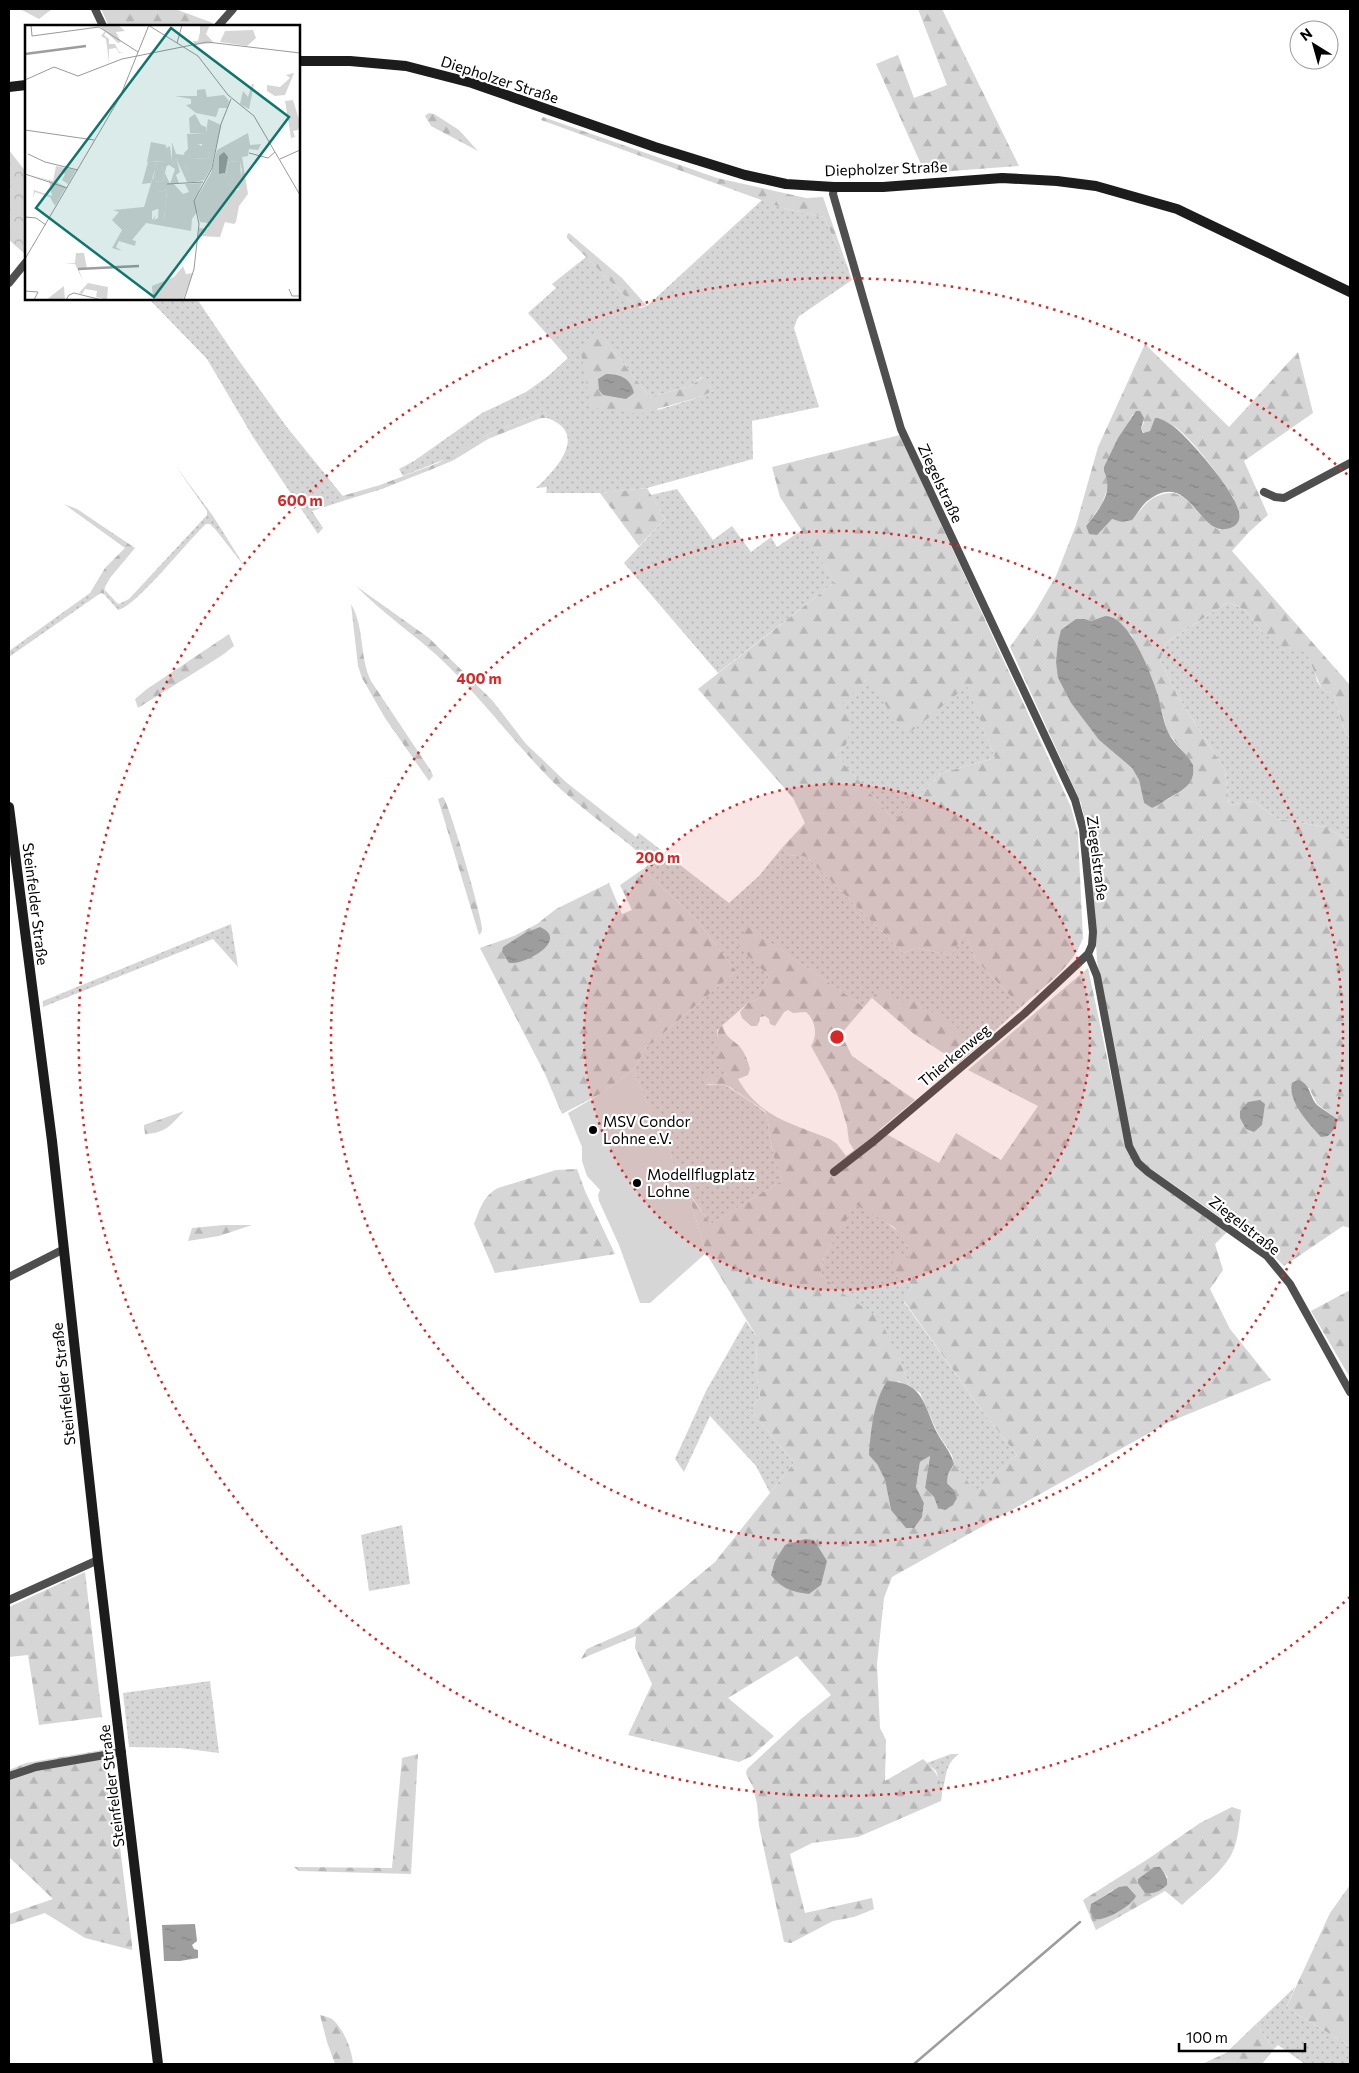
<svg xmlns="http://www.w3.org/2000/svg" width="1359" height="2073" font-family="Commissioner,sans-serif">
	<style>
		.grass { fill: url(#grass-dots); fill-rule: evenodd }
		.forest { fill: url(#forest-firs); fill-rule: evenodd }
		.park { fill: url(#park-crowns) }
		.pitch { fill: #d6d6d6 }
		.water { fill: url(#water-ripples) }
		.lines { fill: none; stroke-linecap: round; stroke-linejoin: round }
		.stream { stroke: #9d9d9d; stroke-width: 2.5 }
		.street { stroke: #4f4f4f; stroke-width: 8 }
		.secondary { stroke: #1c1c1c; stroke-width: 10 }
		.ring { fill: none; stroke: #d62828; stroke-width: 2.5; stroke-dasharray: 2.5 5 }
		.poi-dot { fill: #000; stroke: #fff; stroke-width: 2 }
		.labels { text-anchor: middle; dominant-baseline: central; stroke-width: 4.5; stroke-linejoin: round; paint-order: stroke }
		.street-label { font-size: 15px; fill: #000; stroke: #fff }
		.poi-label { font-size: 15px; fill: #000; stroke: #fff; text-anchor: start }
		.inset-river { fill: none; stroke: #9d9d9d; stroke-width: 2.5 }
		.inset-road { fill: none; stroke: #999; stroke-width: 1 }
		.view { fill: #0f766e; fill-opacity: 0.15; stroke: #0f766e; stroke-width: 2.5 }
		.inset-edge { fill: none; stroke: #000; stroke-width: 2.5 }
		.centre { fill: #d62828; stroke: #fff; stroke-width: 2.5 }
		.ring-label { font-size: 15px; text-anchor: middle; font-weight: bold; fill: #d62828; stroke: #fff; stroke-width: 4.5; stroke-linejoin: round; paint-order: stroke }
	</style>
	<defs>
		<pattern id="grass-dots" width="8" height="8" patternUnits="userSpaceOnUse" patternTransform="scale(1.25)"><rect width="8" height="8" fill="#d6d6d6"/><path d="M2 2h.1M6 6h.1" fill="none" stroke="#b6b6b6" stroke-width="1.8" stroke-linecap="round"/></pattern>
		<pattern id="forest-firs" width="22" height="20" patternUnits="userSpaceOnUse" patternTransform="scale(1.25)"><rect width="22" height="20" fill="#d6d6d6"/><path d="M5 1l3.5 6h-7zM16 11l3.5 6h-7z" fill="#b6b6b6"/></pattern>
		<pattern id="park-crowns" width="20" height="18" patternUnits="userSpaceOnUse" patternTransform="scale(1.25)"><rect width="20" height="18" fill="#d6d6d6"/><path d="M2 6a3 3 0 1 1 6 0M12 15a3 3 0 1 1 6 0" fill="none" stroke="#b6b6b6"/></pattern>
		<pattern id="water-ripples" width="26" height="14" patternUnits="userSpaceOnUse" patternTransform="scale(1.25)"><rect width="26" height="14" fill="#9d9d9d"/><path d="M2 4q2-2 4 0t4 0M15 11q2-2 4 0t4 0" fill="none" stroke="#858585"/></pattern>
	</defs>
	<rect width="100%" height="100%" fill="#fff"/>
	<!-- grass -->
	<path class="grass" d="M763,199L786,209L824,217L852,280L798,317L794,328L819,407L752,421L753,459L647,488L600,493H546L547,487L536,488C556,470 590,433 547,418L545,412L490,433L453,456L403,476L399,469L414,461L482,413L526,392L547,377L568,358L528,313L556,288L552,284L586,257L636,307L641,308L647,306ZM600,334L650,397L690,386L702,377L713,391L700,397L658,410Z
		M149,299H197L237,358L286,426L346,500L312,511L323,528L318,534L253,437L207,359Z
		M175,465L213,516L245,567L215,529L210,524H206C189,539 135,608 118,610L104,594L105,590L117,603L119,604L129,599L207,515V511Z
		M677,489L713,540L732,526L751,552L771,537L777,547L802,530L835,582L718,673L624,563L665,519L651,495Z
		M90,593L95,597L9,657V651Z
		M1228,602L1245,610L1262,632L1305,651L1313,665L1317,681L1324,691L1333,693C1339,709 1341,726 1350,740V839L1347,840L1326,827L1278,819L1253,801L1229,805L1225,770L1177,695L1160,660L1166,643Z
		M867,679L967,685L995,758L941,773L895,821L835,754L846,745L840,705Z
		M639,833L729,903L759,876L782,848L790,855L807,857L903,953L916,948L951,955L965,933L976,960L1021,1007L959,1063L964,1051L915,1001L899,1003L882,986L864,1007L748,927L739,946L769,976L756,1000L748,1003L717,1030L720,1066L728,1077H709L704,1079L705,1084C711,1086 718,1083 724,1085C728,1086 764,1110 765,1113C770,1121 768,1131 770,1139C772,1154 778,1167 783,1180L711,1224L674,1172L671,1154L661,1126L647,1103L634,1069L646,1048L736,971L695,918L643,869L655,859L647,853L643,857L630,845Z
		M231,924L238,967L213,939L43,1007V1001Z
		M856,1204C873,1215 912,1232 909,1257C908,1263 900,1271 896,1276L912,1285L904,1302L980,1408L1017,1455L975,1492L954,1464L952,1455L938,1434L920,1393L910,1387L899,1358L842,1293L821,1275L824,1256Z
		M746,1321L757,1337L756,1373L760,1396L750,1409L794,1463L770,1493L756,1466L710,1416L684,1472L675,1459L706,1391Z
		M402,1525L410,1584L369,1591L361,1535Z
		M210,1681L219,1753L180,1748L129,1747L123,1693Z
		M951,1754H959C946,1763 946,1775 943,1790L936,1771L927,1763Z
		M1295,1987L1287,2006L1295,2013L1350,2046V2064H1305L1278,2045L1274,2049L1256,2024Z"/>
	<!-- forest -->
	<path class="forest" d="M20,9H52L39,19Z
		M101,9H175L213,23L210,26H109Z
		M918,9H942L1019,166L925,173L876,64L898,55L914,98L947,85Z
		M429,113L434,114L459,130L478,151L431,126L425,116Z
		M543,117L717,178L806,198L823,197L852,280L824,217L786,209L541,120Z
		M569,233L622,278L647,306L636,307L567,238V235Z
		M600,334L650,397L690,386L703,377L713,391L700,397L639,414L591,407L580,348ZM606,374L626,399L604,395L598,379Z
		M1145,344L1229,427L1298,352L1313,413L1244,461L1268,515L1249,532L1232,551L1350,685V740C1341,726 1339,709 1333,693L1324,691C1315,678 1313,664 1305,652L1289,651L1262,632L1245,610L1228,602L1166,643L1160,660L1177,695L1225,770L1229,805L1253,801L1278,819L1326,827L1347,840L1350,839V1228L1343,1226L1284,1266L1269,1251L1151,1169L1141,1161L1132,1144L1097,961L1091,845L1081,803L1010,647L1035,612L1056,576L1076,525L1098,447ZM1133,414L1144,422L1141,428L1144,433L1150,431L1154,422C1158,422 1165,421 1169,423C1188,432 1223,480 1234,499L1220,530C1192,519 1190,479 1153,498C1145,503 1142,509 1136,515C1133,518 1126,520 1122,522L1112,519L1089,534L1086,526L1102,504L1108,487L1114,449ZM1105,616L1131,634L1157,693L1167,731L1193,765C1196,784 1183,790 1170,798C1164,801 1158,806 1152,808L1144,803L1139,780L1132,768L1099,740L1071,703L1058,678L1085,619L1091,621ZM1309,1088L1317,1104L1337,1119L1290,1089Z
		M545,412L547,418H541L488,439L454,460L435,468L382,489L346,500L342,496L380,485L438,463L490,433Z
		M900,435L1071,807L1078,834L1083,938C1073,967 1043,987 1021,1007L976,960L965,933L951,955L916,948L903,953L807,857L790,855L782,848L805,823L793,798L698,689L835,582L780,497L772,467ZM867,679L907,735L967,686L995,758L941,773L895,821L835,754L846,745L852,720L841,705Z
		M647,488L665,519L639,546L600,493Z
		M64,504L77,509L135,548L110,578L105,587L104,594L101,593L95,597L90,593L105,568L125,548Z
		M356,586L429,638L492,700L526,744L543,760L567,783L636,837L630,845C604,824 577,805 553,782C515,744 484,701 445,663C417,636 383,614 356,586Z
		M351,604C365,628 359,656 371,681L431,771L433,776L429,781L385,718L362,678L358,666Z
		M229,634L234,646L221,656L138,708L135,699L147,689Z
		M443,797C449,803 482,916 482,928C482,932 481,933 479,935L438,799Z
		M643,869L695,918L736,971L646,1048L634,1069L602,1093L562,1114L545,1074L480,948L514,936L537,924L556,909L609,883L622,914L632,910L620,885Z
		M747,926L864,1007L841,1034L852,1056L915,1100L879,1130L939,1163L956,1133L1001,1160L1038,1106L968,1070L1088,968L1126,1147L1136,1165L1227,1232L1215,1244L1223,1270L1210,1289L1230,1329L1271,1380L1169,1422L892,1577L884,1598L877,1664L880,1728L886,1740L885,1781L923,1759C936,1771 945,1783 941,1801L858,1837L812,1843L790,1854L805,1913L872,1898L874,1909L854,1917L833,1921L791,1943L784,1942L759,1826L757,1804L753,1787L746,1774L747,1769L801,1719L831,1695L797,1656L728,1698L774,1736L752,1756L739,1762L628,1735L652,1684L635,1648L636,1636L581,1659L587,1649L637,1627L715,1562L794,1463L750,1409L760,1396L756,1373L757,1337L706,1253L688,1193L711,1224L783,1180L775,1161L770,1140L768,1121L765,1111L730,1087L721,1084H705L703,1079L709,1077H728C726,1073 722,1070 720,1067C717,1059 716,1032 720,1026H723C725,1038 733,1039 740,1047C745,1053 748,1061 750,1069L748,1075L738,1079C760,1118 792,1123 830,1139L837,1144L846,1156L854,1150L849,1142L847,1126L837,1093L811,1046C818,1035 816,1021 806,1012L793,1013L788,1010L784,1012L775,1026L770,1024L769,1019L765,1016L760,1017L759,1022L757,1026H751L742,1018L740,1012L748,1003L756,1000L769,976L738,946ZM856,1205L894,1227L908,1246L909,1258L897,1255L892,1263L896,1276L912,1285L904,1301L980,1408L1017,1455L975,1491L954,1464L948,1474L947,1483L953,1489L938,1508L934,1497L925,1488L930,1456L920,1462L916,1487L924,1503L922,1517L891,1510L885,1480L877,1464L898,1381L910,1387L899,1358L879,1318L842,1293L821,1275L824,1256Z
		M882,985L899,1002L915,1001L928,1013L937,1011C960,1029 971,1033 959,1063L914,1034L872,998Z
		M184,1111C171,1125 166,1133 145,1134L144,1125Z
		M577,1169L585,1191L615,1254L495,1273L474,1224C480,1209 483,1196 498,1188L556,1170Z
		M224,1225H252L219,1236L188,1241L192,1228Z
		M1350,1290V1375L1349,1376L1311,1311Z
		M85,1572L102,1717L39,1725L28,1655L9,1657V1607Z
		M108,1749L132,1944V1950L85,1938L45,1913L9,1925V1914L53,1899L9,1857V1770L26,1763Z
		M418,1754L411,1874L299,1871L294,1867L392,1868L402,1758Z
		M1232,1807L1241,1810C1239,1825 1238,1844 1230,1857C1219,1875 1198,1890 1182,1905L1165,1891L1096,1930L1083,1900L1148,1859L1200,1823ZM1154,1867H1160L1168,1878L1138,1879ZM1113,1890L1127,1906L1119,1910L1091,1904Z
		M1350,1885V2046L1295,2013L1287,2006L1330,1913Z
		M320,2015C324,2016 329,2017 332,2019C344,2029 352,2050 353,2064H335L327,2042Z
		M1256,2024L1274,2049L1262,2064H1202L1226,2053Z"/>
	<!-- park -->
	<path class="park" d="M9,150L26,172L25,254L9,240Z"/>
	<!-- pitch -->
	<path class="pitch" d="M634,1069L647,1103L661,1125L671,1154L674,1172L688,1193L706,1253L650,1303H640L619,1245L599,1201L598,1195L600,1190L587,1176L582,1161V1147L568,1113L602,1093Z"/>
	<!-- water -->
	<path class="water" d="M606,374C620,374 631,378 634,393L626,399L603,395L599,390L598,379Z
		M1136,411H1140L1144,418L1141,428L1143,433L1150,431L1155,418H1158C1166,421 1173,425 1180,432C1193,444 1249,505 1238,522C1236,526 1230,529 1225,529C1197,533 1189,467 1146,502C1141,507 1137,514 1132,520L1122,522L1112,519L1097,535L1089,534L1086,526C1100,508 1114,493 1104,471V467L1118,438Z
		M1105,616C1130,616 1151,674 1158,695C1161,707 1163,721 1168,732C1174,745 1187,753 1193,765C1196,784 1183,790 1169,798C1164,801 1158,806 1152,808L1144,803L1139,780L1132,768L1099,740L1071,703L1058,678L1056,662L1058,642L1061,630L1076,619H1085L1091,621Z
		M540,927C570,940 525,965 509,963L502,952L503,947L525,933Z
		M1298,1080C1311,1084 1309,1096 1317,1105C1323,1110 1331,1114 1337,1119L1336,1127L1328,1136L1321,1137C1310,1125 1287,1101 1292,1083Z
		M1260,1100L1265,1104L1262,1125L1254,1132L1246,1129L1240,1118V1111L1248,1102Z
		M887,1381C924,1382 924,1406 937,1433C943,1444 951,1452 954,1464L948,1474L947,1483L953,1489L957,1498L953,1505L945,1510L938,1508L934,1497L925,1488L930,1456L920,1462L916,1487L924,1503L922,1517L914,1528H906L891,1510L885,1480L877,1464L869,1455C871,1430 873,1403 887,1381Z
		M805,1539L814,1540L827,1561L821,1585L809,1594C790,1591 784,1590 771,1575L775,1561L785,1545Z
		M1154,1867H1160C1164,1873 1168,1877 1167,1885C1160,1891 1155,1894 1145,1893L1138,1883V1879Z
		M1127,1886L1136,1896C1132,1906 1104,1922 1094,1919L1090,1912L1091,1904L1119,1887Z
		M195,1924L197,1941L192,1945L194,1949L198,1950V1958L180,1961H164L162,1925Z"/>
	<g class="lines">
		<!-- stream -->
		<path class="stream" d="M914,2064L1080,1922"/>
		<!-- street -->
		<path class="street" d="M95,9L103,26
			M218,26L233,9
			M834,187L833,194L901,429L1075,800L1083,829L1093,932L1092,945L1088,954L1097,976L1129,1146L1138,1163L1148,1172L1267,1256L1290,1284L1350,1392
			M9,283L26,262
			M1264,492L1275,497L1284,498L1350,463
			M834,1172L874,1141L1024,1014L1088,954
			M9,1277L64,1249
			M9,1600L98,1560
			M9,1776L36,1767L122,1752"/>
		<!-- secondary -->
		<path class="secondary" d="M299,61H350L406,66L472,83L655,147L745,175L786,184L834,187H883L1002,178L1057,181L1096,186L1177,209L1350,292
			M9,87L26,85
			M9,807L52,1141L98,1560L158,2064"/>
	</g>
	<!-- distance rings -->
	<circle cx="837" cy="1037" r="253" fill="#d62828" fill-opacity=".12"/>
	<g class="ring">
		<circle cx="837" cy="1037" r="253"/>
		<circle cx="837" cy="1037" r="506"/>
		<path d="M1350 1597A759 759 0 1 1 1350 477"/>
	</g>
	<!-- markers -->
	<g class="poi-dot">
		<circle cx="593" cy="1130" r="5"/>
		<circle cx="637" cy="1183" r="5"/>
	</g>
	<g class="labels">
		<!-- street labels -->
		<g class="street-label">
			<text transform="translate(500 79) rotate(18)">Diepholzer Straße</text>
			<text transform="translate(886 168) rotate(-2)">Diepholzer Straße</text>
			<text transform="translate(941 483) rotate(65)">Ziegelstraße</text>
			<text transform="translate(1098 858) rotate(83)">Ziegelstraße</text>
			<text transform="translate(36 904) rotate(83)">Steinfelder Straße</text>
			<text transform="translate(954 1055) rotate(-40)">Thierkenweg</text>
			<text transform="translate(1245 1225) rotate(38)">Ziegelstraße</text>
			<text transform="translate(63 1384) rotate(-96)">Steinfelder Straße</text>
			<text transform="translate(111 1786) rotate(-97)">Steinfelder Straße</text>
		</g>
		<!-- poi labels -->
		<g class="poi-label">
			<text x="603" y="1121">MSV Condor<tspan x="603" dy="17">Lohne e.V.</tspan></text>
			<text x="647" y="1174">Modellflugplatz<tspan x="647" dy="17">Lohne</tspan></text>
		</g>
	</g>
	<!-- overview -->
	<g transform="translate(25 25)">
		<rect width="275" height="275" fill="#fff"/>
		<path d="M228,5L231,13L222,21L195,17L200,6ZM180,64L182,72L199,70L204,76L202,83H194L191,92L171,88L161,80L166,79V74L150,71H172V65ZM170,89L176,100L181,102V108H165L164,93ZM147,117L151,129L160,130L162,145L169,147V157H162L151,133L149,138L137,143L140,150L137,157L128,156L131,137L147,135ZM173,119L185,126L183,134L170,133L169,123ZM204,136L215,137L217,164H208L200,153ZM142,164L139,196H133L134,167ZM63,258L83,262L82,275L71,272L72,266L60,264L57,269L54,268ZM39,261L40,275H22L26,271Z" fill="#d6d6d6"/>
		<path d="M93,0L100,6L91,7L96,17L93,18L81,7L79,10L84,14V19H90L94,27L98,28H94L91,23L84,24V37L81,14L76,11L80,6L75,1ZM170,0H185L181,9L189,18L169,20L168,16H173L175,7V1ZM269,48L260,70L250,71L242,66V60L255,62L265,53L261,50ZM227,59H229L224,84L215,79L218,66L223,72ZM268,75L275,98L273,105L268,106L270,112L266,113L260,76ZM183,94L196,100L186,143L179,155L169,157V148L162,145L159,128L163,124L162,109L181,108ZM173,119H177V126H185L183,134L170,133V124ZM223,108L225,120L236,119L233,125L224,124L223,131L217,132L223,169L214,181L211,197L209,199L200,197L195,212L173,211L174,203L183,204V198L175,197L172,187L167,194L166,206L121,198L107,215L111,216L110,221L94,216L91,222L97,226L87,223L97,205L87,195L94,187L88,185L119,182L128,152V156L137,157L140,150L137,143L142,139L140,148L145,159L150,144L144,140L149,138L151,132L155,147L151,150L154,158L149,159L158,169L164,167L160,159L177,158L170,176L186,148L192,125ZM200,128V148L194,149V131ZM204,136L215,137L217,145L214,165L208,164L200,153ZM142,164L139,196H134L133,193L129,195L131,190L127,195V186L135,183L134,167ZM126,117L141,120V123L145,121L147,136L122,137ZM31,141L51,145L43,159L37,155L40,149L36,147L31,157L41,162L30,181L25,172L10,167L8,174L9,165L27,171L24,156L5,150L28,156ZM51,228H59L62,244L54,245L58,256L50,239L39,238H50ZM158,241L161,249L168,248L158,275H128L127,261L149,252Z" fill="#d6d6d6" fill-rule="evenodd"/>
		<path d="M123,137H131L130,144L126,158L117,159Z" fill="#d6d6d6"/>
		<path d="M199,127L203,132L200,148L194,149V131Z" fill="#9d9d9d"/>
		<path class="inset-river" d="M0,29L61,21M53,244L114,241"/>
		<path class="inset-road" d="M6,0L7,11L74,2L113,27M123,0L173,31L203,70L229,91L275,170M152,18L157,0M0,55L29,42L53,51L97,34L182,17L275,28M0,105L69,115M224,128L243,133L250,127M3,129L20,137L53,145M255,134L275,125M0,149L42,163M142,159L178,157M0,192L11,193L21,200M0,234L95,72L124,0M264,264L267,271H275M0,266L13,267L9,275M41,275L44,270L49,268L77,275M159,275L169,244L174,199L169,176L187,143L196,99L206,74"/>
		<path class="view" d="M146,3L264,92L129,272L11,183Z"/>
		<rect width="275" height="275" class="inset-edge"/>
	</g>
	<circle cx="837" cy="1037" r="8" class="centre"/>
	<g class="ring-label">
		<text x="300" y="506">600 m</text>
		<text x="479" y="684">400 m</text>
		<text x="658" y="863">200 m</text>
	</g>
	<!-- border -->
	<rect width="1359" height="2073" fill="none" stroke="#000000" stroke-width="20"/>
	<!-- north arrow -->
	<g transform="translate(1314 45) rotate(323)"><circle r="24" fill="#ffffff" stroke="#999999"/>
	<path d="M0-4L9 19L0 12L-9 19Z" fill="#000000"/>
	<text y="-8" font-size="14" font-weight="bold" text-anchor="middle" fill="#000000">N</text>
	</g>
	<!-- scale -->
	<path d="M1179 2043v8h126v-8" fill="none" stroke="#000000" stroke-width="2.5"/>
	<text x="1186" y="2043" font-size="15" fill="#000000" stroke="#ffffff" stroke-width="4" paint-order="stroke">100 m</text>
</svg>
